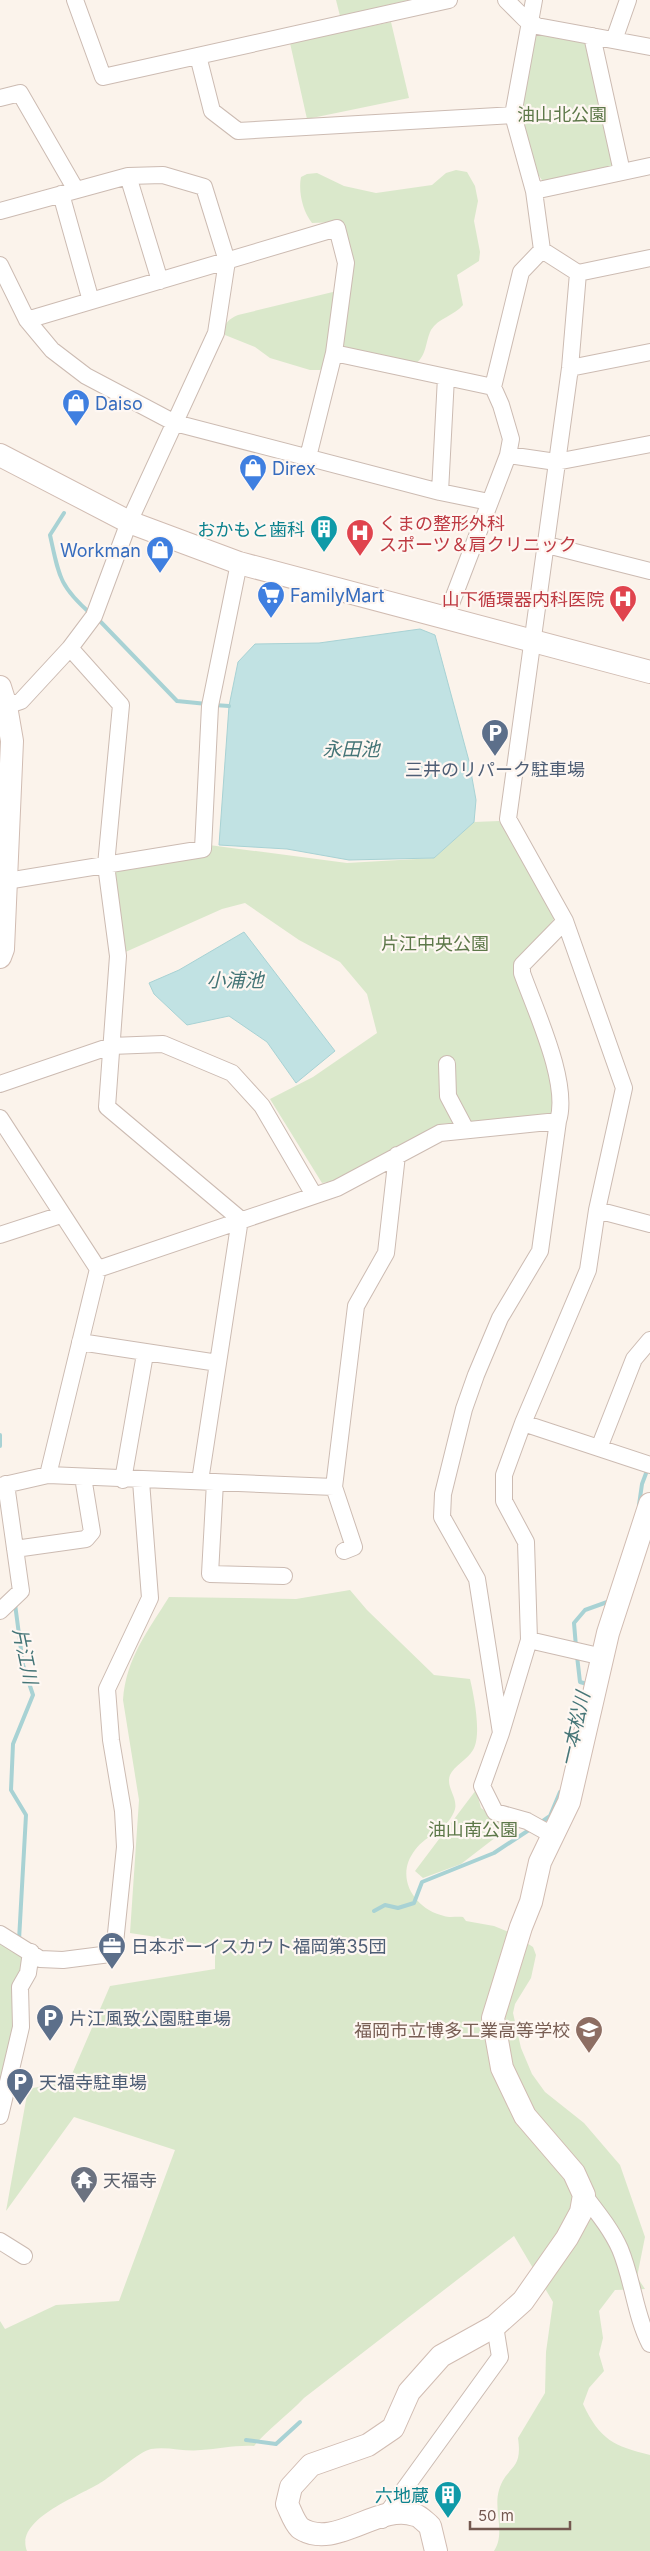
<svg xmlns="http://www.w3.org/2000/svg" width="650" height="2551" font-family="Inter,'Noto Sans JP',sans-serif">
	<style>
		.green { fill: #dae8cb }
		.water { fill: #c1e2e3; stroke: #a8d2d4 }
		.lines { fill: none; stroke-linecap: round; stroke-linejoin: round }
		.stream { stroke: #a8d2d4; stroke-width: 4 }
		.street-casing { stroke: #ccbbb2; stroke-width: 18 }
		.secondary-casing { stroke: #d1bcb2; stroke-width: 24 }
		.street { stroke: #fff; stroke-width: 16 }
		.secondary { stroke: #fff; stroke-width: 22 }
		.labels { text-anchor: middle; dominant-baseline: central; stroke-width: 4.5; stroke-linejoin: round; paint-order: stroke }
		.park-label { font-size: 18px; fill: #5d7849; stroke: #fef7f2 }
		.shop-label { font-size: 18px; fill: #366cbe; stroke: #fef7f2; text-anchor: start }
		.health-label { font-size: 18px; fill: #be3a42; stroke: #fef7f2; text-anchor: start }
		.culture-label { font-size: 18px; fill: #0d838f; stroke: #fef7f2; text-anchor: end }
		.service-label { font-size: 18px; fill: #4e5e75; stroke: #fef7f2; text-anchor: start }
		.education-label { font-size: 18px; fill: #785e54; stroke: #fef7f2; text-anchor: end }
		.worship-label { font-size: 18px; fill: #5b616d; stroke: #fef7f2; text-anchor: start }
		.water-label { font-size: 19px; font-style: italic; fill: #457577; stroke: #fef7f2 }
	</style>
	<rect width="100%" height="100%" fill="#fbf3eb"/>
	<!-- green -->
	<path class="green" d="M336,0H409L340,16Z
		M391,22L409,98L307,119L290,43Z
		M539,33L585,41L614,165L609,171L544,183L537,173L521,121L520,108L532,35Z
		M456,170L467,172L475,186L478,201L474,221L480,252L479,261L457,275L463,305C454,316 438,318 431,330C425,342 427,358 413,365L345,351L320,370H310L270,358L255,347L225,335C224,323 227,320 238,315L337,291L349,285L353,267L338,222L312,223C303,212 298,192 301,177L307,174L317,173L344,186L376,193L432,185L446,173Z
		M499,821L554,912V919L520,962L552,1077L557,1110L550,1117L441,1124L339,1180L322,1183L270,1099L313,1077L377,1033L367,994L340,962L299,940L245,903L222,909L121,954L112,879L116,867L209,845L347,863L434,858L474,822Z
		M350,1590L367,1610L434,1675L470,1679C474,1696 482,1735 473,1750C468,1759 454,1766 450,1775C445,1788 460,1799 454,1812C445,1832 428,1833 415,1850C394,1877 414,1909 444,1916C450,1918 457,1916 463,1917L466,1921L494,1926L511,1933L533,1947L536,1955L531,1978L515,2004L513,2013L521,2048L532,2074L545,2092L584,2123L620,2165L645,2237L637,2277L645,2289L615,2290L599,2311L603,2338L599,2354L604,2371L589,2388L583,2404C600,2440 614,2446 650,2455V2551H494C506,2533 493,2510 499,2490C507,2464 523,2472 518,2438L545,2393L546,2352L553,2302L514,2236L304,2398C287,2416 269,2428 254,2446C235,2445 219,2449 201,2450C185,2452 167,2446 151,2449C140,2451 111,2477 100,2483C80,2496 14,2519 27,2551H0V2321L5,2329L56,2305L119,2301L175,2150L74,2117L6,2211L28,2089L69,2081L110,1986L215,1969V1946L130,1933L139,1800L123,1700C126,1658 148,1631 169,1597L296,1599Z
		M476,1790L481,1808L509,1827L461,1864L423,1878L415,1871Z
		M0,1937L28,1954L0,2104Z"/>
	<!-- water -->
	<path class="water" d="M420,629L435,635L469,761L476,800L474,822L434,858L349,860L287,849L219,845L229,706L238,662L255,644L319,643Z
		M244,932L335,1051L296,1083L267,1042L229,1016L187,1025L154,994L149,983L179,970Z"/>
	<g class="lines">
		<!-- stream -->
		<path class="stream" d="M64,513L50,535C59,576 59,586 91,614
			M97,618L177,701L207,704
			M214,705L229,706
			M0,1435V1446
			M639,1505L642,1484L648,1468
			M15,1604L23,1665L33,1695L13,1744L11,1790L26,1815L19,1940
			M576,1647L574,1623L585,1610L610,1601
			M577,1656L580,1682L587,1684L586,1686
			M540,1823L550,1816L560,1792
			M374,1911L385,1905L398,1908L414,1903L422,1882L494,1853L532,1828
			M246,2440L276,2444L300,2422"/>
		<defs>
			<path id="street" d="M75,0L103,77L449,0
				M506,0L525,19L537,26L650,47
				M534,0L513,115L534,191L542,250L578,273L570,368L508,819L565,921L624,1088L597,1210L588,1270L523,1423L650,1465
				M592,36L622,172
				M614,40L628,0
				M198,56L212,111L238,131L513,115
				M0,98L20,93L76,190
				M128,176L160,281
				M534,191L650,166
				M61,194L91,301
				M0,211L128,176L163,175L204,187L227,261L216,333L129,522L94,616L70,648L121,705L106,865L118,956L107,1107L240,1219L200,1481
				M0,265L27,320L52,350L86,376L175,423L440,492L489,502
				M578,273L650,258
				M27,320L337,228L346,263L334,353L308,457
				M334,353L493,387
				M570,368L650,352
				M508,455L556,462L650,444
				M440,492L446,377
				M547,545L650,571
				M446,617L508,455L511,439L501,405L493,387L521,272L542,250
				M0,708L21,701L70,648
				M0,882L203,849L210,706L239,563
				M447,1064L448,1096L466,1130
				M0,1084L111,1046L163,1044L232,1073L262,1106L314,1195
				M0,1118L98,1269L48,1475
				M558,1121C570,1083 535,1010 522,973V965L565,921
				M597,1210L650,1224
				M0,1235L61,1215
				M98,1269L337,1188L440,1133L558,1121L540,1251L500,1318L476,1375L464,1409L443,1494L442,1517L477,1579L501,1733
				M80,1342L218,1363
				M523,1423L504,1475V1501L526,1542L529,1640L501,1733L482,1786L495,1812L527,1821L554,1836
				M599,1448L634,1359L650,1340
				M123,1480L145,1354
				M215,1482L210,1574L284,1576
				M0,1486L48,1475L334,1487L354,1547L344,1551
				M334,1487L356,1306L386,1253L397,1155
				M15,1549L86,1539L92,1532L83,1477
				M0,1611L21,1591L6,1484
				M529,1640L603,1657
				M0,1934L40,1959L63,1960L110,1954L115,1943L125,1847L123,1811L111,1740L107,1689L150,1598L141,1481
				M0,2116L21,2027L20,1987L28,1973L31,1952
				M584,2195C597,2212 611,2229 620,2249C633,2280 635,2315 650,2344
				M0,2241L24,2256
				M382,2520L500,2357L495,2326"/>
			<path id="secondary" d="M0,455L129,522L239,563L650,672
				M0,687L6,706L12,741L3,949L0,957
				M436,2551L430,2526C426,2523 420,2516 415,2515C378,2502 335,2551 300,2528C294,2522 291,2512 287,2504L291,2487L311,2465L368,2445L393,2428L409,2392L441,2356L495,2326L523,2301L567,2238L581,2212L584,2195L574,2173L525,2116L502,2068L493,2018L521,1927L531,1902L540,1862L569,1802L608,1633L650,1504"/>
		</defs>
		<!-- street casing -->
		<use href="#street" class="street-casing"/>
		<!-- secondary casing -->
		<use href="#secondary" class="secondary-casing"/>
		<!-- street -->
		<use href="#street" class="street"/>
		<!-- secondary -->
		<use href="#secondary" class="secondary"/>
	</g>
	<!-- icons -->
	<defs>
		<symbol id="shop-pin" viewBox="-11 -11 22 30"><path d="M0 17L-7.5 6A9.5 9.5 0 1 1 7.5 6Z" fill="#3f7fe0" stroke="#fef7f2"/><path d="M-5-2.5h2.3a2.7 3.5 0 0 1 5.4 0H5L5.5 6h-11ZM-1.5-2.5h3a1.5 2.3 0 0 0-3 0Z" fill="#fff"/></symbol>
		<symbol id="building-pin" viewBox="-11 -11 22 30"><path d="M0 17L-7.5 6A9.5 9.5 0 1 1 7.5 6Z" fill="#0f9aa8" stroke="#fef7f2"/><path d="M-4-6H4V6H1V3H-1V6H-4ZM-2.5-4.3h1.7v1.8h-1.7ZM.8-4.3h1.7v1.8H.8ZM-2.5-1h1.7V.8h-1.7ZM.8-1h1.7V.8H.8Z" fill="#fff"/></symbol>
		<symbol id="hospital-pin" viewBox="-11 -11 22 30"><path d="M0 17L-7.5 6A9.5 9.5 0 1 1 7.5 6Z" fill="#e0444e" stroke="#fef7f2"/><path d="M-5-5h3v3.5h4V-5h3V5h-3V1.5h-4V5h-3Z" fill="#fff"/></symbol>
		<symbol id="supermarket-pin" viewBox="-11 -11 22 30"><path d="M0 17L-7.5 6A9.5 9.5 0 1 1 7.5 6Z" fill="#3f7fe0" stroke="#fef7f2"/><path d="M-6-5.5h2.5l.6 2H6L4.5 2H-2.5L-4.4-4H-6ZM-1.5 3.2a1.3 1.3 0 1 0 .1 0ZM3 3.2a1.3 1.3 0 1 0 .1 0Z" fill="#fff"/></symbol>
		<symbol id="parking-pin" viewBox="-11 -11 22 30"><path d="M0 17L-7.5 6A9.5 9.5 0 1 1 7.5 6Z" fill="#5c6f8a" stroke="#fef7f2"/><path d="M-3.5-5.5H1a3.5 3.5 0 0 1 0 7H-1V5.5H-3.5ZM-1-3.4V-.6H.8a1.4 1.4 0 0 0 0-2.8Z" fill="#fff"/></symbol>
		<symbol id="office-pin" viewBox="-11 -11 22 30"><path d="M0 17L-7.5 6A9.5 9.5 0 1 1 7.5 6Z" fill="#5c6f8a" stroke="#fef7f2"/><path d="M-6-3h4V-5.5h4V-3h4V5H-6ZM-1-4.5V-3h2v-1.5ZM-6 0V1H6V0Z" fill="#fff"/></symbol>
		<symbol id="school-pin" viewBox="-11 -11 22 30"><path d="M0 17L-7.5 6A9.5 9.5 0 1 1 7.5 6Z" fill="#8d6e63" stroke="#fef7f2"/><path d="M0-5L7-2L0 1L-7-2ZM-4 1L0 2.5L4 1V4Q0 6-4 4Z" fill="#fff"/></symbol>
		<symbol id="temple-pin" viewBox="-11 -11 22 30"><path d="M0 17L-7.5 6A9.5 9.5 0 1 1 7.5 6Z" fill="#6b7280" stroke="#fef7f2"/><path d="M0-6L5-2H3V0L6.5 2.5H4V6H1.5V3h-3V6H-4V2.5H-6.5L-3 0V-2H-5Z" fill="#fff"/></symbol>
	</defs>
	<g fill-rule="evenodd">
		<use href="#shop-pin" x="60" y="387" width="32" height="43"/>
		<use href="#shop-pin" x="237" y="452" width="32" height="43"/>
		<use href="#building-pin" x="308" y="513" width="32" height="43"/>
		<use href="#hospital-pin" x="344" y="517" width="32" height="43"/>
		<use href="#shop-pin" x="144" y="534" width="32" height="43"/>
		<use href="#supermarket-pin" x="255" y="579" width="32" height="43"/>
		<use href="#hospital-pin" x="607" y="583" width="32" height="43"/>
		<use href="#parking-pin" x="479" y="717" width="32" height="43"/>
		<use href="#office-pin" x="96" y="1930" width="32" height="43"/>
		<use href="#parking-pin" x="34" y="2002" width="32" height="43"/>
		<use href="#school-pin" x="573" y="2014" width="32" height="43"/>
		<use href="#parking-pin" x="4" y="2066" width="32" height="43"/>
		<use href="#temple-pin" x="68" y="2164" width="32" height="43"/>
		<use href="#building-pin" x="432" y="2479" width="32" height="43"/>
	</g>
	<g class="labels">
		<!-- park labels -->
		<g class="park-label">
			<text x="562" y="114">油山北公園</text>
			<text x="435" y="943">片江中央公園</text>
			<text x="473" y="1829">油山南公園</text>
		</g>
		<!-- shop labels -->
		<g class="shop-label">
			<text x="95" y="403">Daiso</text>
			<text x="272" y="468">Direx</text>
			<text x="141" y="550" text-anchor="end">Workman</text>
			<text x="290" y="595">FamilyMart</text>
		</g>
		<!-- health labels -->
		<g class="health-label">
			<text x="379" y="523">くまの整形外科<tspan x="379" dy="21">スポーツ＆肩クリニック</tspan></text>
			<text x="604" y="599" text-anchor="end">山下循環器内科医院</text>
		</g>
		<!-- culture labels -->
		<g class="culture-label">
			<text x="305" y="529">おかもと歯科</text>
			<text x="429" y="2495">六地蔵</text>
		</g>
		<!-- service labels -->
		<g class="service-label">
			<text x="495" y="769" text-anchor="middle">三井のリパーク駐車場</text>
			<text x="131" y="1946">日本ボーイスカウト福岡第35団</text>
			<text x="69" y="2018">片江風致公園駐車場</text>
			<text x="39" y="2082">天福寺駐車場</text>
		</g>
		<!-- education labels -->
		<g class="education-label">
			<text x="570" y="2030">福岡市立博多工業高等学校</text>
		</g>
		<!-- worship labels -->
		<g class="worship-label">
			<text x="103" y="2180">天福寺</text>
		</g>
		<!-- water labels -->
		<g class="water-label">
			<text x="351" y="749">永田池</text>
			<text x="235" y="980">小浦池</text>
			<text transform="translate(25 1656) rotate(78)">片江川</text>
			<text transform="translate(575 1729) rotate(-77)">一本松川</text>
		</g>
	</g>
	<!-- scale -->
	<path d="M470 2521v8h100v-8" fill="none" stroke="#745950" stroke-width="2.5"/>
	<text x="478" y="2521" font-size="15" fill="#745950" stroke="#fef7f2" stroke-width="4" paint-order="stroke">50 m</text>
</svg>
